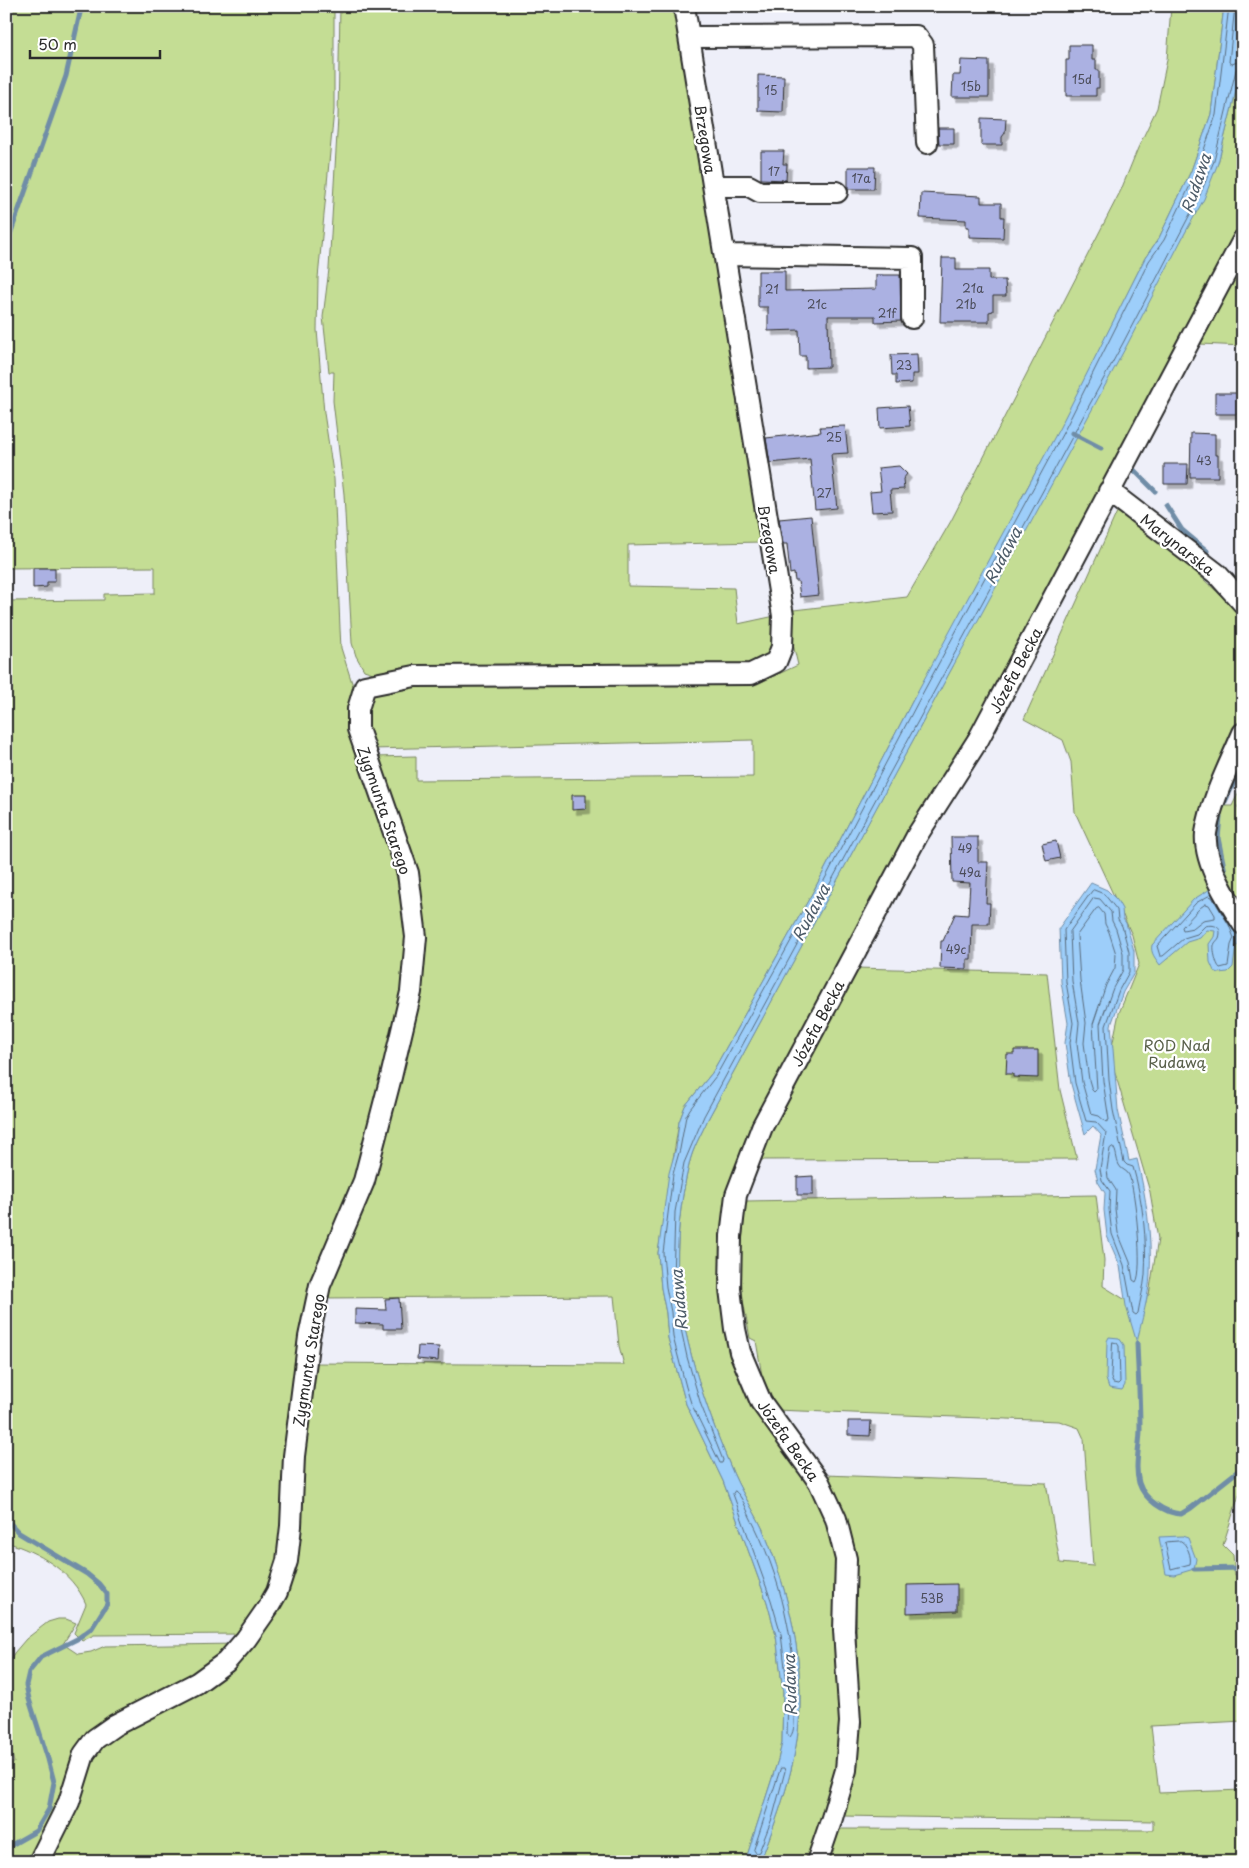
<svg xmlns="http://www.w3.org/2000/svg" width="1249" height="1868" font-family="'Playpen Sans',sans-serif">
	<style>
		.green { fill: #c4dd94; stroke: #788460 }
		.water { fill: #9dcefa; stroke: #6f8da7 }
		.lines { fill: none; stroke-linecap: round; stroke-linejoin: round }
		.shore { stroke: #596c7e; stroke-width: 1 }
		.stream { stroke: #6f8da7; stroke-width: 5 }
		.building { fill: #abb1e2; stroke: #2b2b2b; filter: url(#shadow) }
		.minor-casing { stroke: #2b2b2b; stroke-width: 24 }
		.minor { stroke: #fff; stroke-width: 20 }
		.labels { text-anchor: middle; dominant-baseline: central; stroke-width: 4.5; stroke-linejoin: round; paint-order: stroke }
		.number-label { font-size: 12px; fill: #4b4c59 }
		.street-label { font-size: 15px; fill: #2b2b2b; stroke: #fff }
		.park-label { font-size: 15px; fill: #59604a; stroke: #fff }
		.water-label { font-size: 16px; font-style: italic; fill: #4d5c69; stroke: #fff }
	</style>
	<defs>
		<filter id="shadow"><feDropShadow dx="4.5" dy="4.5" stdDeviation="0" flood-color="#0004"/></filter>
	</defs>
	<rect width="100%" height="100%" fill="#eeeff9"/>
	<filter id="ink" filterUnits="userSpaceOnUse"><feTurbulence type="fractalNoise" baseFrequency=".02" numOctaves="2"/><feDisplacementMap in="SourceGraphic" scale="10" xChannelSelector="R" yChannelSelector="G"/><feConvolveMatrix kernelMatrix="1 2 1 2 8 2 1 2 1" color-interpolation-filters="sRGB"/></filter>
	<g filter="url(#ink)">
		<!-- green -->
		<path class="green" d="M6,6H334V110L318,278L317,330L324,413L334,479L340,629L341,648L353,686L350,721L387,835L405,915L408,962L367,1147L307,1306L286,1527L274,1585L243,1634L94,1635L82,1641L74,1633L86,1604C72,1571 38,1552 6,1542V601L104,600V594L155,593V567L6,568Z
			M340,6H684L738,372L761,542L628,545V586L734,588L738,624L775,616C775,640 780,649 760,665L376,674L364,670L356,656L352,643L344,494L333,401L334,372H329L323,317L329,269L338,117Z
			M1171,6H1224L1211,114L1191,171L1159,238L1145,258L1061,427L1021,499L1181,240L1218,163L1240,75L1243,30V227L1235,244L752,1139L728,1315L791,1450L837,1533L843,1751L812,1862H760C781,1809 801,1753 800,1696C800,1643 786,1587 766,1537C758,1516 743,1496 734,1475C709,1417 683,1345 678,1281C676,1243 680,1202 689,1165C692,1149 702,1133 708,1119L953,666L914,698L814,890L712,1073L685,1106L679,1122L658,1253L661,1288L666,1313L668,1338L686,1404L723,1481L767,1602L776,1635L783,1692L782,1743L778,1760L745,1862H44L88,1761L100,1745L193,1694L274,1609L313,1363L624,1365L619,1346L614,1296L321,1298L334,1267L418,929L374,757L416,756V780L753,777V740L371,749L365,706L372,692L385,686L749,678L757,684L798,665L785,611L907,597L951,521L1121,190L1138,148L1157,108L1167,60Z
			M1243,253V346L1200,344Z
			M1117,512L1155,535L1238,611L1243,629V720L1210,796L1217,890L1243,936V1482L1223,1545L1233,1555L1235,1575L1243,1574V1721L1151,1726L1159,1793L1243,1790V1862H827L839,1829L1153,1830V1821L842,1816L857,1741L856,1563L851,1533L825,1475L1046,1483L1060,1563L1093,1566L1084,1439L1079,1428L1059,1421L775,1410L764,1387L756,1341L750,1338L743,1300L740,1265L746,1201L1096,1195L1104,1260L1103,1286L1124,1299L1149,1295L1158,1239L1150,1192L1110,1056L1119,1013L1139,964L1132,935L1075,812L1071,762L1063,740L1024,719Z
			M1243,783V806H1237L1243,820V909L1222,873L1216,834L1220,806H1232Z
			M856,968L1047,973L1060,1090L1077,1159L756,1160Z
			M58,1619H66L76,1623L63,1644L78,1654L91,1652L105,1646L237,1644L222,1659L113,1721L33,1862H6V1763H14L6,1726V1669L14,1653L26,1639L48,1622Z"/>
		<!-- water -->
		<path class="water" d="M1224,6H1243L1240,75L1218,163L1204,199L1185,233L1127,345L708,1119C702,1133 692,1149 689,1165C680,1202 676,1243 678,1281C683,1345 709,1417 734,1475C743,1496 758,1516 766,1537C786,1587 800,1642 800,1696C801,1753 781,1809 760,1862H745L778,1760L782,1743L783,1692L776,1635L767,1602L723,1481L686,1404L668,1338L666,1313L661,1288L658,1253L669,1173L676,1148L679,1122L685,1106L712,1073L814,890L914,698L1060,427L1145,258L1159,238L1191,171L1211,114Z
			M1091,883L1107,890L1117,900L1122,909L1123,919L1126,923L1134,951V973L1123,992L1111,1025L1118,1110L1129,1161L1137,1159C1146,1196 1152,1236 1150,1274C1149,1297 1141,1321 1137,1343L1126,1306L1120,1266L1107,1236L1104,1210L1105,1193L1098,1182L1095,1169L1101,1135L1093,1126L1085,1134L1071,1084L1065,1043L1068,1023L1061,982L1059,928Z
			M1212,888C1222,905 1240,926 1238,946L1236,945L1233,967L1228,972L1219,973L1214,971L1210,962L1209,944L1214,937L1215,931L1207,930L1200,938L1187,942L1160,965C1156,959 1150,953 1152,945L1194,899Z
			M1109,1337L1119,1338L1124,1345L1125,1385L1122,1390L1109,1388L1106,1379L1107,1341Z
			M1182,1536L1188,1538L1196,1559L1194,1569L1174,1575L1166,1574L1159,1537Z"/>
		<g class="lines">
			<!-- shore -->
			<path class="shore" d="M1229,6L1216,115L1196,173L1164,240L1149,261L1065,429L919,700L818,892L716,1076L690,1109L686,1116L680,1149L673,1174L663,1253L666,1287L671,1312L673,1337L686,1387L691,1403L720,1463H722L723,1460L701,1405L687,1357L678,1315L673,1281L675,1212L684,1163L704,1116L1123,343L1199,197L1214,161L1236,70L1238,67L1243,66
				M1235,6L1229,62L1232,64L1243,60
				M1243,6L1238,50L1239,52H1243
				M1094,890L1104,894L1117,910L1118,920L1122,926L1129,952V972L1119,990L1106,1026L1109,1080L1113,1110L1124,1162L1127,1165L1133,1167C1143,1201 1147,1240 1145,1275C1144,1287 1140,1300 1138,1313L1136,1315L1133,1313L1124,1265L1112,1234L1109,1209L1110,1191L1102,1180L1100,1169L1106,1133L1096,1122L1086,1121L1075,1083L1070,1043L1073,1023L1066,982L1064,930L1092,891Z
				M1209,896L1212,897L1229,925L1234,938L1231,945L1228,966L1220,968C1216,965 1213,950 1214,945C1215,942 1218,940 1219,938C1223,926 1214,924 1205,926L1197,934L1184,938L1163,956H1160L1157,946L1196,903Z
				M1094,898L1100,899L1111,912L1112,921L1116,929L1123,953V970L1113,988L1100,1024L1103,1081L1109,1120L1106,1122L1099,1116L1091,1114L1082,1082L1077,1043L1079,1023L1072,981L1070,932Z
				M1206,904L1209,905L1215,915V918L1203,920L1193,928L1183,930L1182,927L1200,908Z
				M1099,908L1104,914L1105,924L1109,932L1116,954L1115,968L1106,985L1093,1024L1097,1089L1094,1092L1092,1090L1089,1080L1084,1043L1086,1023L1080,980L1077,935L1096,909Z
				M1113,1147C1117,1152 1116,1159 1119,1165C1121,1170 1127,1170 1129,1175C1135,1189 1144,1272 1136,1282L1133,1280L1130,1262L1118,1233L1115,1209L1116,1190L1108,1178L1107,1169L1110,1149Z
				M1113,1342L1117,1343L1119,1346L1120,1382L1118,1384L1113,1383L1111,1378Z
				M735,1491C742,1496 746,1508 750,1517C780,1573 798,1647 794,1712C794,1720 795,1731 790,1737L787,1735L788,1692L781,1634L771,1600L733,1494Z
				M1181,1541C1187,1544 1192,1557 1190,1564L1171,1569L1165,1543L1167,1542Z
				M781,1768H784L785,1771L773,1816L759,1852L756,1853L754,1850Z"/>
			<!-- stream -->
			<path class="stream" d="M80,13L84,6
				M6,246L66,76L80,13L78,6
				M1072,433L1101,448
				M1129,465L1155,491
				M1166,505L1182,530L1207,551
				M1222,808L1243,764
				M1220,817L1218,838L1225,872L1224,877
				M1137,1343C1138,1372 1140,1400 1140,1429C1140,1446 1134,1466 1139,1483C1144,1499 1164,1513 1181,1514L1191,1508L1243,1467
				M6,1519L19,1533L87,1574L99,1584L107,1594V1604L92,1628L77,1639L41,1657L29,1672L26,1685L29,1699L48,1759L54,1782L49,1809L36,1831L6,1848
				M1194,1569L1243,1568"/>
		</g>
		<!-- building -->
		<path class="building" d="M1069,45H1092V60H1096V70H1099V88H1096V96H1066V60H1069Z
			M961,60L989,61V97H952L953,75H960Z
			M758,75L784,76L783,112L758,111Z
			M981,118L1006,119L1005,133L1002,137V145H981Z
			M938,128H954V144H939Z
			M761,151H784L783,164H787L786,180L761,179Z
			M848,167H875L874,189H848Z
			M921,193L981,196V203H1001V217H1004L1003,238L969,237V227H966V220L920,218Z
			M942,258H956V270H989V280H1005L1006,296H993V311L989,312V322H940Z
			M758,271H785V291L876,289V275H900L901,321L875,322V316H828L829,367L806,368V356H800L799,330L768,331V307H758Z
			M917,354L918,374H912V383L896,384V375H892L891,355Z
			M1215,393H1241V414H1215Z
			M908,406L910,426L880,428L879,408Z
			M845,426L848,453L831,454L837,508L815,510L810,459L770,463L766,438L821,432L820,427Z
			M1191,433L1215,434V455H1218V477H1190Z
			M1164,464H1188L1187,484H1164Z
			M899,466L907,474L903,479L904,489L890,490L892,511L872,512L870,492L881,491L878,468Z
			M811,516L819,595L800,597L798,581H795L794,573L790,574L787,544H783L779,519Z
			M33,568H55V582H47V587L33,588Z
			M572,795H586V809L572,810Z
			M951,837H978V862H988L986,903H990L989,924H972L971,959H967V969L940,968L941,941H943L955,914L968,915L970,883L952,882Z
			M1056,841L1060,858L1046,861L1042,844Z
			M1014,1050H1038V1078L1013,1077V1074H1006L1007,1054H1014Z
			M813,1176V1195H797V1177Z
			M399,1298L401,1329H383V1324L355,1323V1309L386,1310L385,1299Z
			M418,1346L439,1347L438,1361L417,1359Z
			M848,1421H871L870,1436L848,1435Z
			M957,1584V1611L907,1613V1585Z"/>
		<g class="lines">
			<defs>
				<path id="minor" d="M689,37L916,36L923,45L927,143
					M714,186H749L760,192H837
					M725,255L912,258V318
					M1109,491L1217,574L1243,603
					M1243,733C1230,764 1211,800 1206,833C1203,862 1228,901 1243,924
					M39,1862L69,1802L84,1754L95,1739L115,1725L197,1683L226,1662L246,1639L269,1606L277,1592L287,1561L291,1526L294,1456L309,1337L320,1285L364,1181L391,1077L411,992L416,937L408,873L358,729V709L365,686L415,676L751,674L776,662L782,647L783,616L684,6
					M817,1862L832,1818L846,1770L850,1722L844,1630L846,1559L836,1519L819,1482L761,1402L740,1352L735,1329L730,1289L731,1236L736,1195L762,1127L918,834L978,740L1243,240"/>
			</defs>
			<!-- minor casing -->
			<use href="#minor" class="minor-casing"/>
			<!-- minor -->
			<use href="#minor" class="minor"/>
		</g>
	</g>
	<g class="labels">
		<!-- number labels -->
		<g class="number-label">
			<text x="1082" y="79">15d</text>
			<text x="971" y="86">15b</text>
			<text x="771" y="90">15</text>
			<text x="774" y="171">17</text>
			<text x="861" y="178">17a</text>
			<text x="973" y="288">21a</text>
			<text x="772" y="289">21</text>
			<text x="817" y="304">21c</text>
			<text x="966" y="304">21b</text>
			<text x="887" y="313">21f</text>
			<text x="904" y="365">23</text>
			<text x="834" y="437">25</text>
			<text x="1204" y="460">43</text>
			<text x="824" y="493">27</text>
			<text x="965" y="848">49</text>
			<text x="970" y="872">49a</text>
			<text x="956" y="949">49c</text>
			<text x="932" y="1598">53B</text>
		</g>
		<!-- street labels -->
		<g class="street-label">
			<text transform="translate(706 139) rotate(81)">Brzegowa</text>
			<text transform="translate(770 539) rotate(80)">Brzegowa</text>
			<text transform="translate(1178 544) rotate(38)">Marynarska</text>
			<text transform="translate(1015 670) rotate(-62)">Józefa Becka</text>
			<text transform="translate(385 810) rotate(71)">Zygmunta Starego</text>
			<text transform="translate(817 1023) rotate(-62)">Józefa Becka</text>
			<text transform="translate(308 1360) rotate(-81)">Zygmunta Starego</text>
			<text transform="translate(789 1440) rotate(55)">Józefa Becka</text>
		</g>
		<!-- park labels -->
		<g class="park-label">
			<text x="1177" y="1044">ROD Nad<tspan x="1177" dy="17">Rudawą</tspan></text>
		</g>
		<!-- water labels -->
		<g class="water-label">
			<text transform="translate(1195 183) rotate(-71)">Rudawa</text>
			<text transform="translate(1002 555) rotate(-62)">Rudawa</text>
			<text transform="translate(810 912) rotate(-62)">Rudawa</text>
			<text transform="translate(678 1300) rotate(-95)">Rudawa</text>
			<text transform="translate(789 1685) rotate(-92)">Rudawa</text>
		</g>
	</g>
	<!-- margin -->
	<rect width="1249" height="1868" fill="none" stroke="#fff" stroke-width="25"/>
	<rect x="12" y="12" width="1224" height="1843" fill="none" stroke="#2b2b2b" stroke-width="2" filter="url(#ink)"/>
	<!-- scale -->
	<path d="M30 50v8h130v-8" fill="none" stroke="#2b2b2b" stroke-width="2.5"/>
	<text x="38" y="50" font-size="15" fill="#2b2b2b" stroke="#ffffff" stroke-width="4" paint-order="stroke">50 m</text>
</svg>
